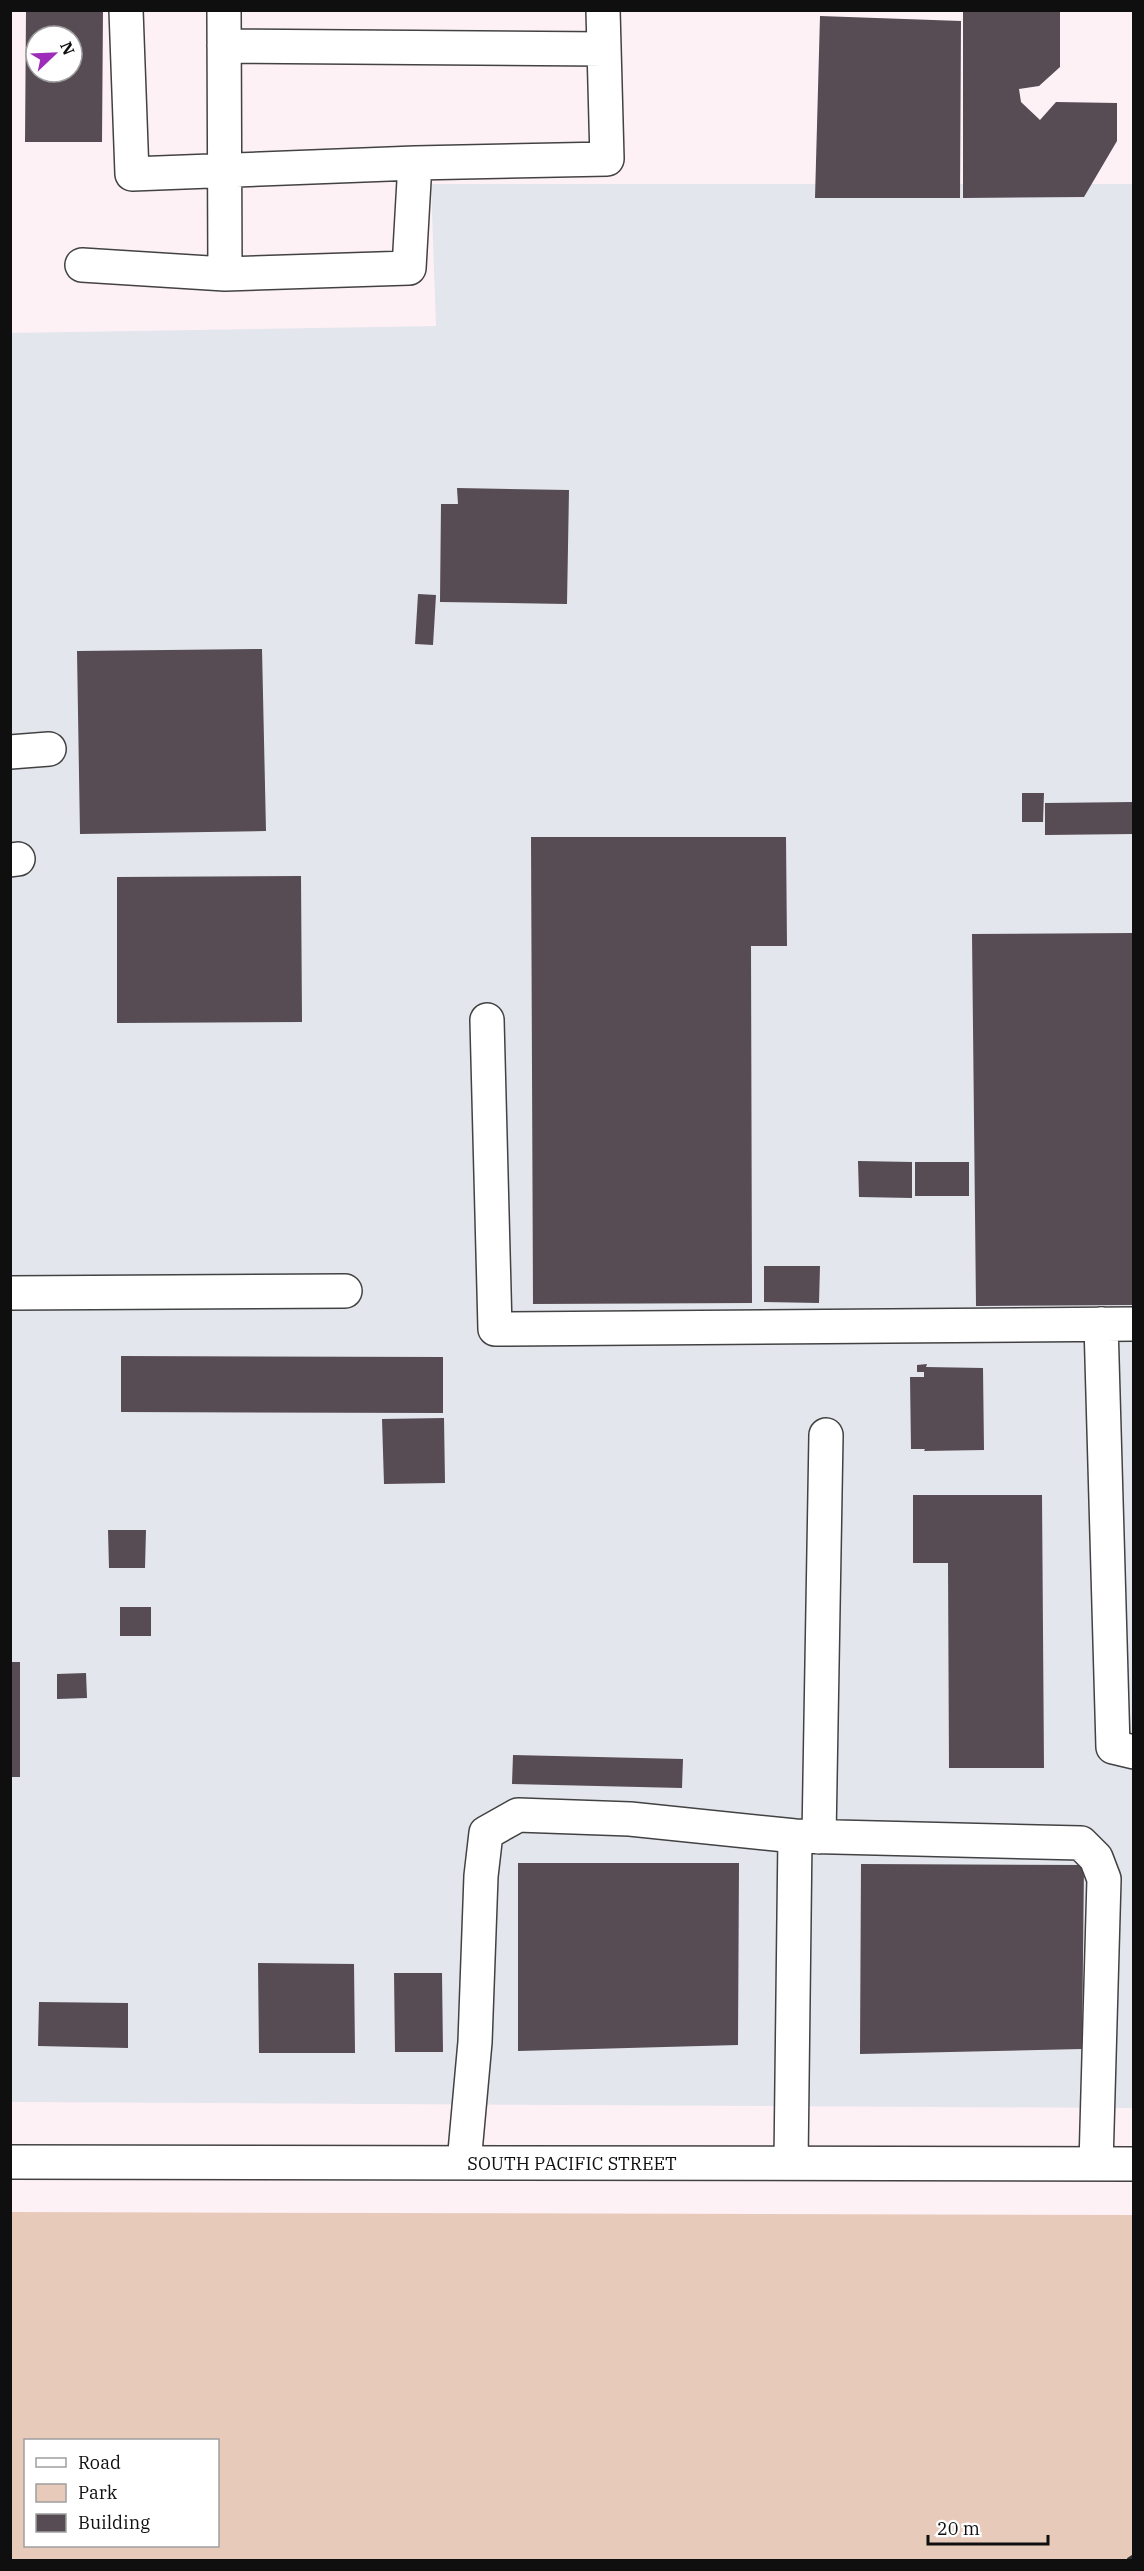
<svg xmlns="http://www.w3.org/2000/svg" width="1144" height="2571" font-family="'IBM Plex Serif',serif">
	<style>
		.industrial { fill: #e3e6ed }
		.green { fill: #e8cabb; fill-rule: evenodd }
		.building { fill: #574b54; fill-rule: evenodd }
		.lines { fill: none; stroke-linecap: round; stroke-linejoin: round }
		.minor-casing { stroke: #424242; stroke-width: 36 }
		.path { stroke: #313131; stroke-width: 4; stroke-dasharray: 6 3; stroke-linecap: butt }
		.minor { stroke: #fff; stroke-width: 33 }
		.labels { text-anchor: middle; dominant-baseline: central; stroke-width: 6; stroke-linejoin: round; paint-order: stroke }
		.street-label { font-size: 18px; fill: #0f0f0f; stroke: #fff }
	</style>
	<rect width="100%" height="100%" fill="#fef1f6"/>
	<!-- industrial -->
	<path class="industrial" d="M431,184H1133V2108L11,2102L10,333L436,326Z"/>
	<!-- green -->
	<path class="green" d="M11,2212L1133,2215V2560H11ZM26,2440H218V2546H26Z"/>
	<!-- building -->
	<path class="building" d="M26,10H103L102,142H25ZM36,36H72V72H36Z
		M963,10H1060V67L1039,86L1019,89L1021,102L1040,120L1056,102L1117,103V141L1084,197L963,198Z
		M820,16L961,21L960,198H815Z
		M457,488L569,490L567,604L440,602L441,504H458Z
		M418,594L436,595L433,645L415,644Z
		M262,649L266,831L80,834L77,651Z
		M1022,793H1044L1043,822H1022Z
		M1134,802V834L1045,835V803Z
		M531,837H786L787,946H751L752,1303L533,1304Z
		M301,876L302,1022L117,1023V877Z
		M1134,933V1305L976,1306L972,934Z
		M858,1161L912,1162V1198L859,1197Z
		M915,1162H969V1196H915Z
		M764,1266H820L819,1303L764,1302Z
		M121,1356L443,1357V1413L121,1412Z
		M927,1364L926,1367L983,1368L984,1450L924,1451L925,1449H911L910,1377H924V1372H917V1365Z
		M444,1418L445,1483L384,1484L382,1419Z
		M913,1495H1042L1044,1768H949L948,1563H913Z
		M108,1530H146L145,1568H109Z
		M120,1607H151V1636H120Z
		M10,1662H20V1777H10Z
		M86,1673L87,1698L57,1699V1674Z
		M513,1755L683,1759L682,1788L512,1784Z
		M518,1863H739L738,2045L518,2051Z
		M861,1864L1084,1865L1082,2049L860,2054Z
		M258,1963L354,1964L355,2053H259Z
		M394,1973H442L443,2052H395Z
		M39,2002L128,2003V2048L38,2046Z"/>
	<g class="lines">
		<defs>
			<path id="minor" d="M126,10L132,174L415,163
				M224,10L225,274L409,268L415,163L607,159L603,10
				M224,46L604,49
				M82,265L225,274
				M10,752L49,749
				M10,860L18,859
				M487,1020L495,1329L1134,1324
				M10,1293L345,1291
				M1101,1324L1113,1747L1134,1752
				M819,1837L826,1435
				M10,2162L1134,2164
				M464,2163L475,2042L481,1876L486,1833L518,1815L630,1819L795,1836L1081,1843L1096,1858L1104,1879L1096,2164
				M791,2163L795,1836"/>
		</defs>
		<!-- minor casing -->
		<use href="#minor" class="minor-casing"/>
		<!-- path -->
		<path class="path" d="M1128,2560L1134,2556"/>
		<!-- minor -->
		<use href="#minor" class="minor"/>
	</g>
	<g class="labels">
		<!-- street labels -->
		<g class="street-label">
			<text x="572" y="2163">SOUTH PACIFIC STREET</text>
		</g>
	</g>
	<!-- border -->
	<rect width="1144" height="2571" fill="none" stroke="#0f0f0f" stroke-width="24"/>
	<!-- legend -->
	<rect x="24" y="2439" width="195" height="108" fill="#ffffff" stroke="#9f9f9f" stroke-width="1.5"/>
	<rect x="36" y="2458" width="30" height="9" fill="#ffffff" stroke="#9f9f9f" stroke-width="1.5"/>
	<text x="78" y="2469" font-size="18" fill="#0f0f0f">Road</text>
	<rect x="36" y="2484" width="30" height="18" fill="#e8cabb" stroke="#9f9f9f" stroke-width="1.5"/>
	<text x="78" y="2499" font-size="18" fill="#0f0f0f">Park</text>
	<rect x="36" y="2514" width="30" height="18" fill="#574b54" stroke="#9f9f9f" stroke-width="1.5"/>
	<text x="78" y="2529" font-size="18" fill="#0f0f0f">Building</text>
	<!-- north arrow -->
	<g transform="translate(54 54) rotate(67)"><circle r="28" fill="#ffffff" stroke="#9f9f9f" stroke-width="1.5"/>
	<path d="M0-4.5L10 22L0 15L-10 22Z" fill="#9c2cb9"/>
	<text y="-9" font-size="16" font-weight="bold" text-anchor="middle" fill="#0f0f0f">N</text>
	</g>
	<!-- scale -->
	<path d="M928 2535v9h120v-9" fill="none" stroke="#0f0f0f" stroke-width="3"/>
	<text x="937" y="2535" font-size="18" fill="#0f0f0f" stroke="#ffffff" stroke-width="4.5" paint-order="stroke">20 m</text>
</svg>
